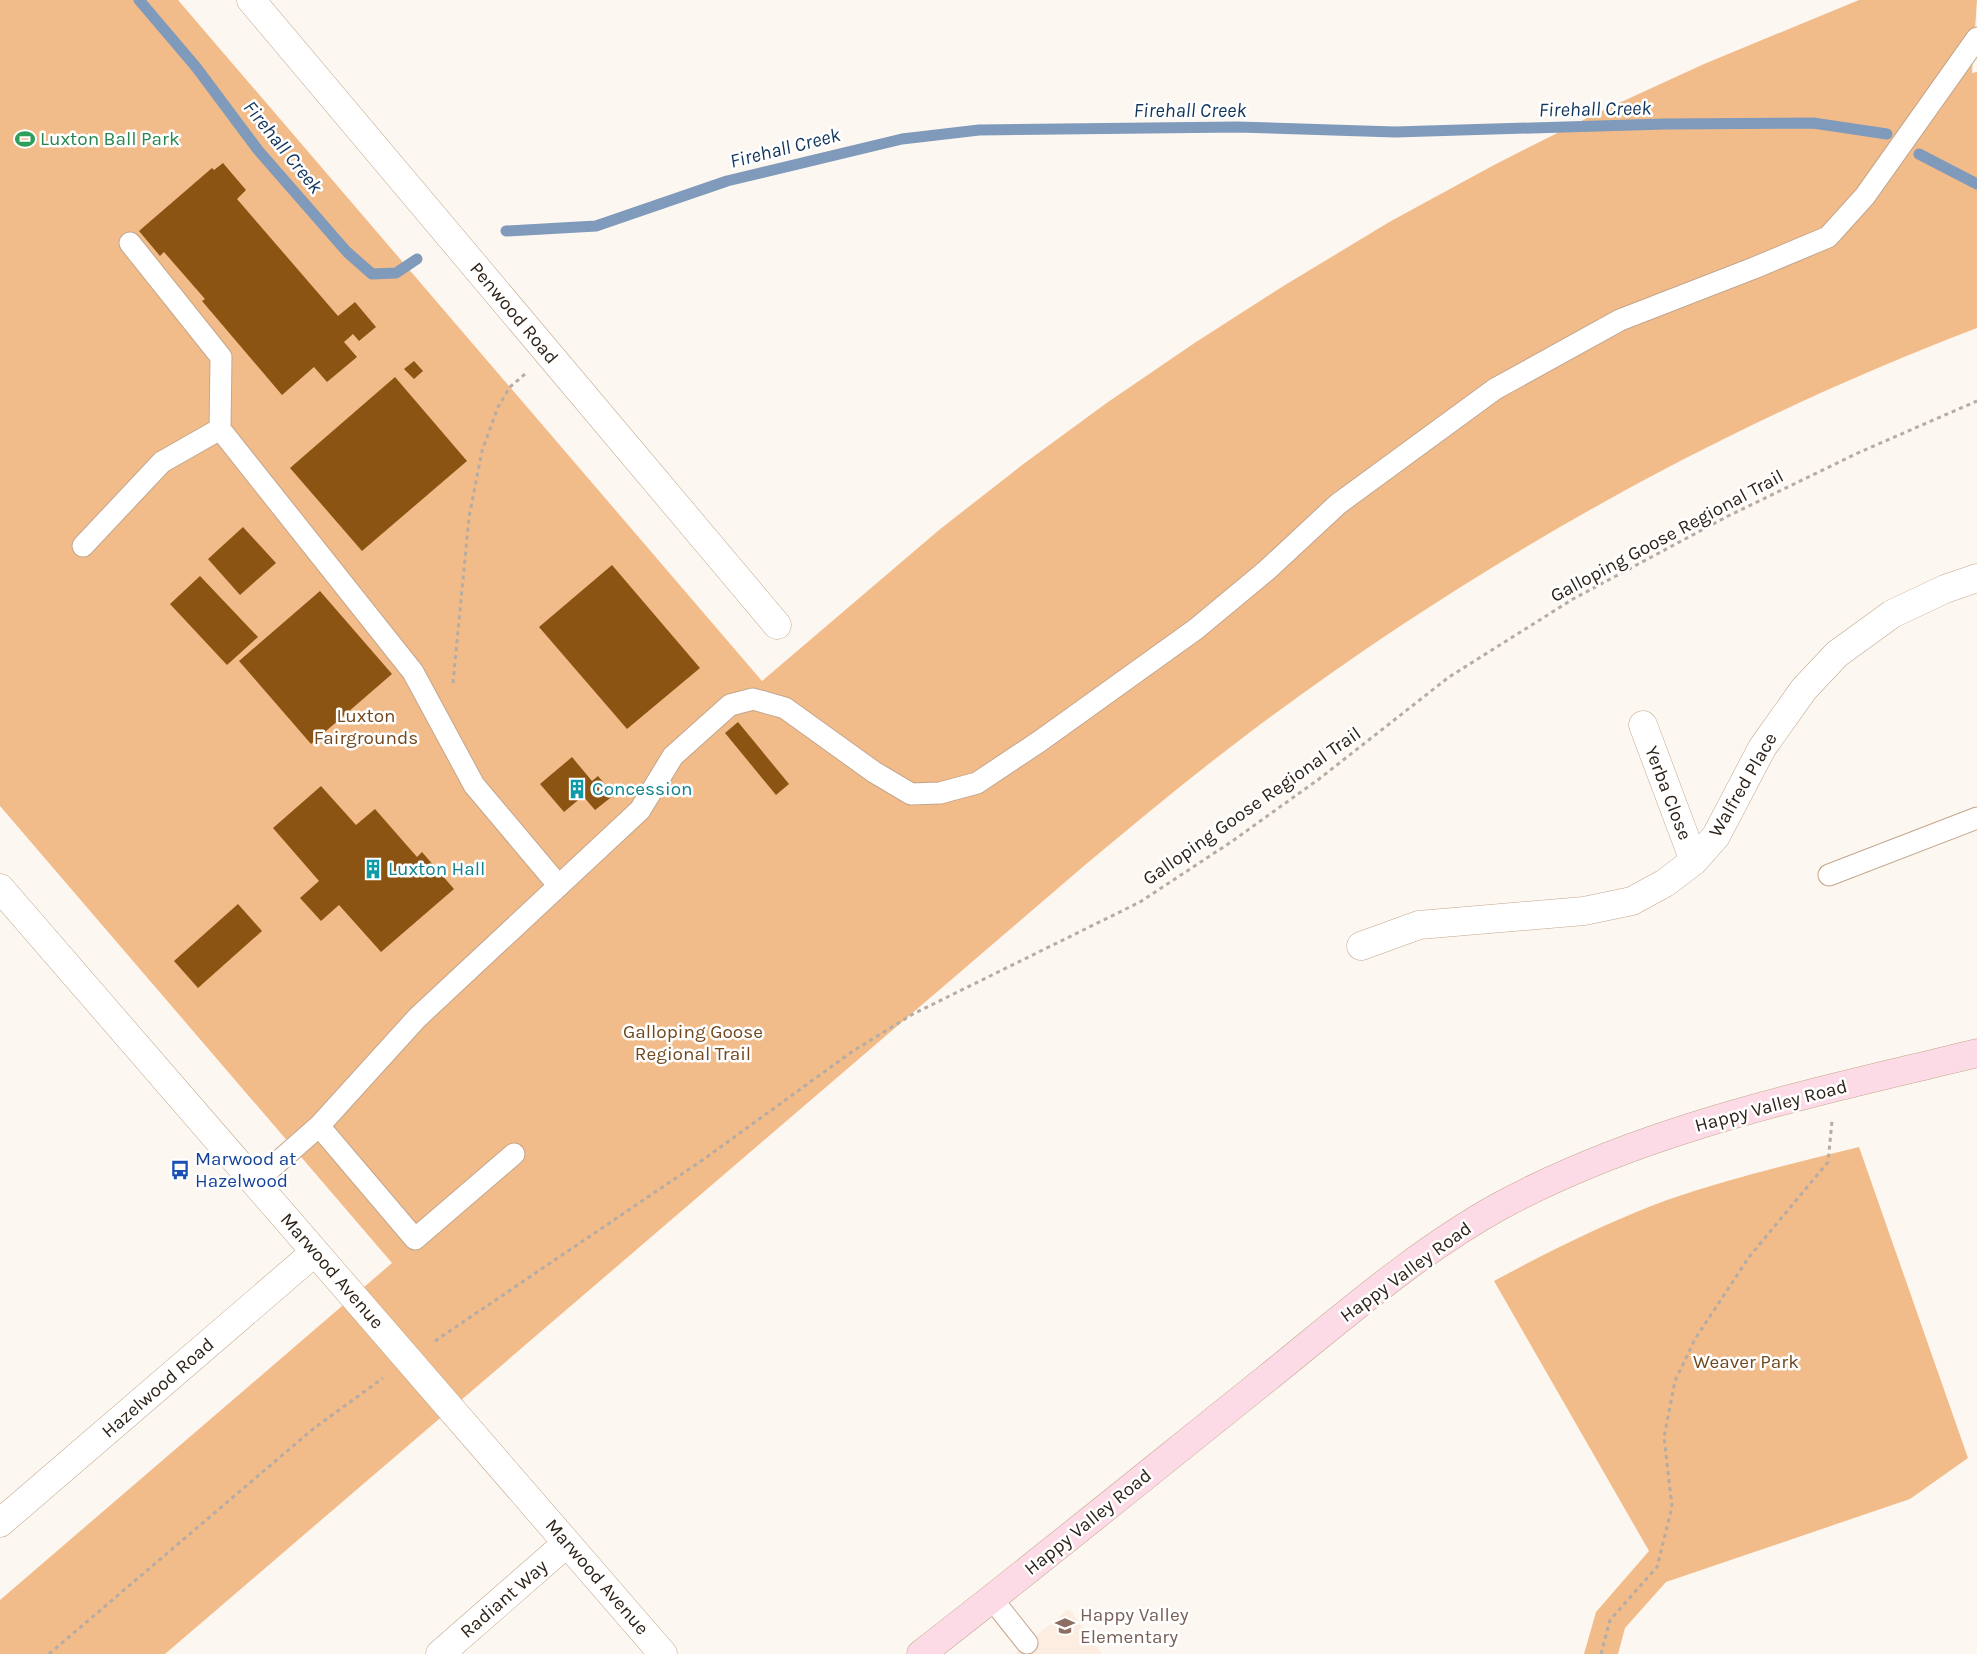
<svg xmlns="http://www.w3.org/2000/svg" width="1977" height="1654" font-family="Karla,sans-serif">
	<style>
		.built { fill: #fcede0 }
		.park { fill: #f2bc8a }
		.lines { fill: none; stroke-linecap: round; stroke-linejoin: round }
		.stream { stroke: #7f9aba; stroke-width: 11 }
		.building { fill: #8b5412 }
		.service-casing { stroke: #c3a68c; stroke-width: 23 }
		.minor-casing { stroke: #c3a68c; stroke-width: 29 }
		.secondary-casing { stroke: #c3a68c; stroke-width: 29 }
		.path { stroke: #b4aca5; stroke-width: 3; stroke-dasharray: 4 4; stroke-linecap: butt }
		.service { stroke: #fff; stroke-width: 21 }
		.minor { stroke: #fff; stroke-width: 28 }
		.secondary { stroke: #fddbe6; stroke-width: 28 }
		.labels { text-anchor: middle; dominant-baseline: central; stroke-width: 5; stroke-linejoin: round; paint-order: stroke }
		.leisure-label { font-size: 19px; fill: #27864d; stroke: #fff; text-anchor: start }
		.street-label { font-size: 19px; fill: #2e2319; stroke: #fff }
		.park-label { font-size: 19px; fill: #71481d; stroke: #fff }
		.culture-label { font-size: 19px; fill: #0d838f; stroke: #fff; text-anchor: start }
		.transit-label { font-size: 19px; fill: #164399; stroke: #fff; text-anchor: start }
		.education-label { font-size: 19px; fill: #785e54; stroke: #fff; text-anchor: start }
		.water-label { font-size: 20px; font-style: italic; fill: #10355c; stroke: #fff }
	</style>
	<rect width="100%" height="100%" fill="#fdf7f1"/>
	<!-- built -->
	<path class="built" d="M1069,1609L1102,1654H1014Z"/>
	<!-- park -->
	<path class="park" d="M0,0H178L762,681L939,530L1022,465L1108,402L1196,342L1285,285L1391,221L1494,165L1595,114L1704,64L1859,0H1977L1972,73L1977,72V328C1717,427 1471,566 1249,733C1193,775 1139,820 1085,865L165,1654H0V1600L392,1263L0,806Z
		M1859,1147L1968,1458L1910,1499L1666,1582L1625,1628L1618,1654H1584L1596,1612L1649,1551L1494,1281C1550,1251 1607,1222 1667,1200C1730,1178 1795,1163 1859,1147Z"/>
	<g class="lines">
		<!-- stream -->
		<path class="stream" d="M139,0L196,67L258,150L347,252L372,274L396,273L417,259
			M1919,154L1977,184
			M506,231L596,226L727,181L902,139L979,130L1237,127L1395,132L1664,124L1813,123L1887,134"/>
	</g>
	<!-- building -->
	<path class="building" d="M223,163L246,190L237,199L338,316L355,302L376,327L359,341L353,334L344,342L357,357L327,382L314,367L282,395L202,301L205,299L164,252L160,256L139,231L212,168L214,170Z
		M414,361L423,371L414,379L404,369Z
		M395,377L467,461L362,551L290,468Z
		M243,527L276,563L240,595L208,559Z
		M612,565L700,668L627,729L539,627Z
		M200,576L258,637L227,665L170,604Z
		M320,591L392,674L311,744L239,661Z
		M738,722L789,784L776,795L725,733Z
		M572,757L592,781L598,776L614,795L595,810L583,796L564,812L540,784Z
		M321,786L356,825L375,809L417,857L422,852L454,889L381,952L339,905L321,921L300,898L319,881L273,828Z
		M238,904L262,931L198,988L174,961Z"/>
	<g class="lines">
		<defs>
			<path id="service" d="M130,243L221,357L220,429L413,672L474,785L559,886
				M83,546L162,462L220,429
				M1829,875L1977,818
				M319,1126L415,1239L514,1154
				M254,1183L319,1126L417,1018L640,810L673,756L730,705L753,699L785,708L874,772L911,794L940,793L977,783L1040,741L1196,629L1267,570L1338,504L1495,389L1620,320L1754,268L1828,237L1865,196L1977,38
				M992,1599L1027,1643"/>
			<path id="minor" d="M251,0L777,625
				M1643,725L1694,861
				M0,888L663,1654
				M1361,946L1419,925L1584,911L1632,901L1665,883L1694,861L1716,836L1762,748L1804,689L1837,654L1892,614L1945,589L1977,578
				M0,1523L315,1252
				M440,1654L567,1543"/>
			<path id="secondary" d="M921,1654C1037,1564 1151,1471 1266,1379C1341,1319 1415,1253 1500,1206C1648,1126 1815,1093 1977,1053"/>
		</defs>
		<!-- service casing -->
		<use href="#service" class="service-casing"/>
		<!-- minor casing -->
		<use href="#minor" class="minor-casing"/>
		<!-- secondary casing -->
		<use href="#secondary" class="secondary-casing"/>
		<!-- path -->
		<path class="path" d="M453,683L469,517L482,451L498,407L510,387L525,374
			M435,1341L704,1159L853,1051L913,1014L1140,902L1231,842L1319,779L1449,677L1573,599L1728,516L1860,452L1977,401
			M49,1654L313,1429L383,1378
			M1601,1654L1610,1620L1657,1567L1672,1507L1664,1437L1675,1381L1695,1339L1749,1257L1828,1162L1832,1121"/>
		<!-- service -->
		<use href="#service" class="service"/>
		<!-- minor -->
		<use href="#minor" class="minor"/>
		<!-- secondary -->
		<use href="#secondary" class="secondary"/>
	</g>
	<!-- icons -->
	<defs>
		<symbol id="stadium-bare" viewBox="-9 -9 18 18"><path d="M0-5a6.5 5 0 1 0 0 10a6.5 5 0 1 0 0-10ZM-3.5-1.8h7v3.6h-7Z" fill="#2e9e5b" stroke="#fff" stroke-width="2.5" paint-order="stroke"/></symbol>
		<symbol id="building-bare" viewBox="-9 -9 18 18"><path d="M-4-6H4V6H1V3H-1V6H-4ZM-2.5-4.3h1.7v1.8h-1.7ZM.8-4.3h1.7v1.8H.8ZM-2.5-1h1.7V.8h-1.7ZM.8-1h1.7V.8H.8Z" fill="#0f9aa8" stroke="#fff" stroke-width="2.5" paint-order="stroke"/></symbol>
		<symbol id="bus-bare" viewBox="-9 -9 18 18"><path d="M-5-6H5V4H4V6H2V4H-2V6H-4V4H-5ZM-3.5-4V0h7V-4ZM-3.5 1.2v1.5H-2V1.2ZM2 1.2v1.5H3.5V1.2Z" fill="#1a4fb4" stroke="#fff" stroke-width="2.5" paint-order="stroke"/></symbol>
		<symbol id="school-bare" viewBox="-9 -9 18 18"><path d="M0-5L7-2L0 1L-7-2ZM-4 1L0 2.5L4 1V4Q0 6-4 4Z" fill="#8d6e63" stroke="#fff" stroke-width="2.5" paint-order="stroke"/></symbol>
	</defs>
	<g fill-rule="evenodd">
		<use href="#stadium-bare" x="11" y="125" width="28" height="28"/>
		<use href="#building-bare" x="563" y="775" width="28" height="28"/>
		<use href="#building-bare" x="359" y="855" width="28" height="28"/>
		<use href="#bus-bare" x="166" y="1156" width="28" height="28"/>
		<use href="#school-bare" x="1051" y="1612" width="28" height="28"/>
	</g>
	<g class="labels">
		<!-- leisure labels -->
		<g class="leisure-label">
			<text x="40" y="139">Luxton Ball Park</text>
		</g>
		<!-- street labels -->
		<g class="street-label">
			<text transform="translate(514 313) rotate(50)">Penwood Road</text>
			<text transform="translate(1667 536) rotate(-28)">Galloping Goose Regional Trail</text>
			<text transform="translate(1743 785) rotate(-60)">Walfred Place</text>
			<text transform="translate(1668 793) rotate(69)">Yerba Close</text>
			<text transform="translate(1252 806) rotate(-35)">Galloping Goose Regional Trail</text>
			<text transform="translate(1771 1106) rotate(-15)">Happy Valley Road</text>
			<text transform="translate(332 1271) rotate(49)">Marwood Avenue</text>
			<text transform="translate(1406 1272) rotate(-36)">Happy Valley Road</text>
			<text transform="translate(158 1388) rotate(-41)">Hazelwood Road</text>
			<text transform="translate(1088 1522) rotate(-39)">Happy Valley Road</text>
			<text transform="translate(597 1577) rotate(49)">Marwood Avenue</text>
			<text transform="translate(504 1599) rotate(-41)">Radiant Way</text>
		</g>
		<!-- park labels -->
		<g class="park-label">
			<text x="366" y="716">Luxton<tspan x="366" dy="22">Fairgrounds</tspan></text>
			<text x="693" y="1032">Galloping Goose<tspan x="693" dy="22">Regional Trail</tspan></text>
			<text x="1746" y="1362">Weaver Park</text>
		</g>
		<!-- culture labels -->
		<g class="culture-label">
			<text x="592" y="789">Concession</text>
			<text x="388" y="869">Luxton Hall</text>
		</g>
		<!-- transit labels -->
		<g class="transit-label">
			<text x="195" y="1159">Marwood at<tspan x="195" dy="22">Hazelwood</tspan></text>
		</g>
		<!-- education labels -->
		<g class="education-label">
			<text x="1080" y="1615">Happy Valley<tspan x="1080" dy="22">Elementary</tspan></text>
		</g>
		<!-- water labels -->
		<g class="water-label">
			<text transform="translate(1595 109) rotate(-1)">Firehall Creek</text>
			<text x="1190" y="110">Firehall Creek</text>
			<text transform="translate(283 147) rotate(51)">Firehall Creek</text>
			<text transform="translate(785 148) rotate(-14)">Firehall Creek</text>
		</g>
	</g>
</svg>
